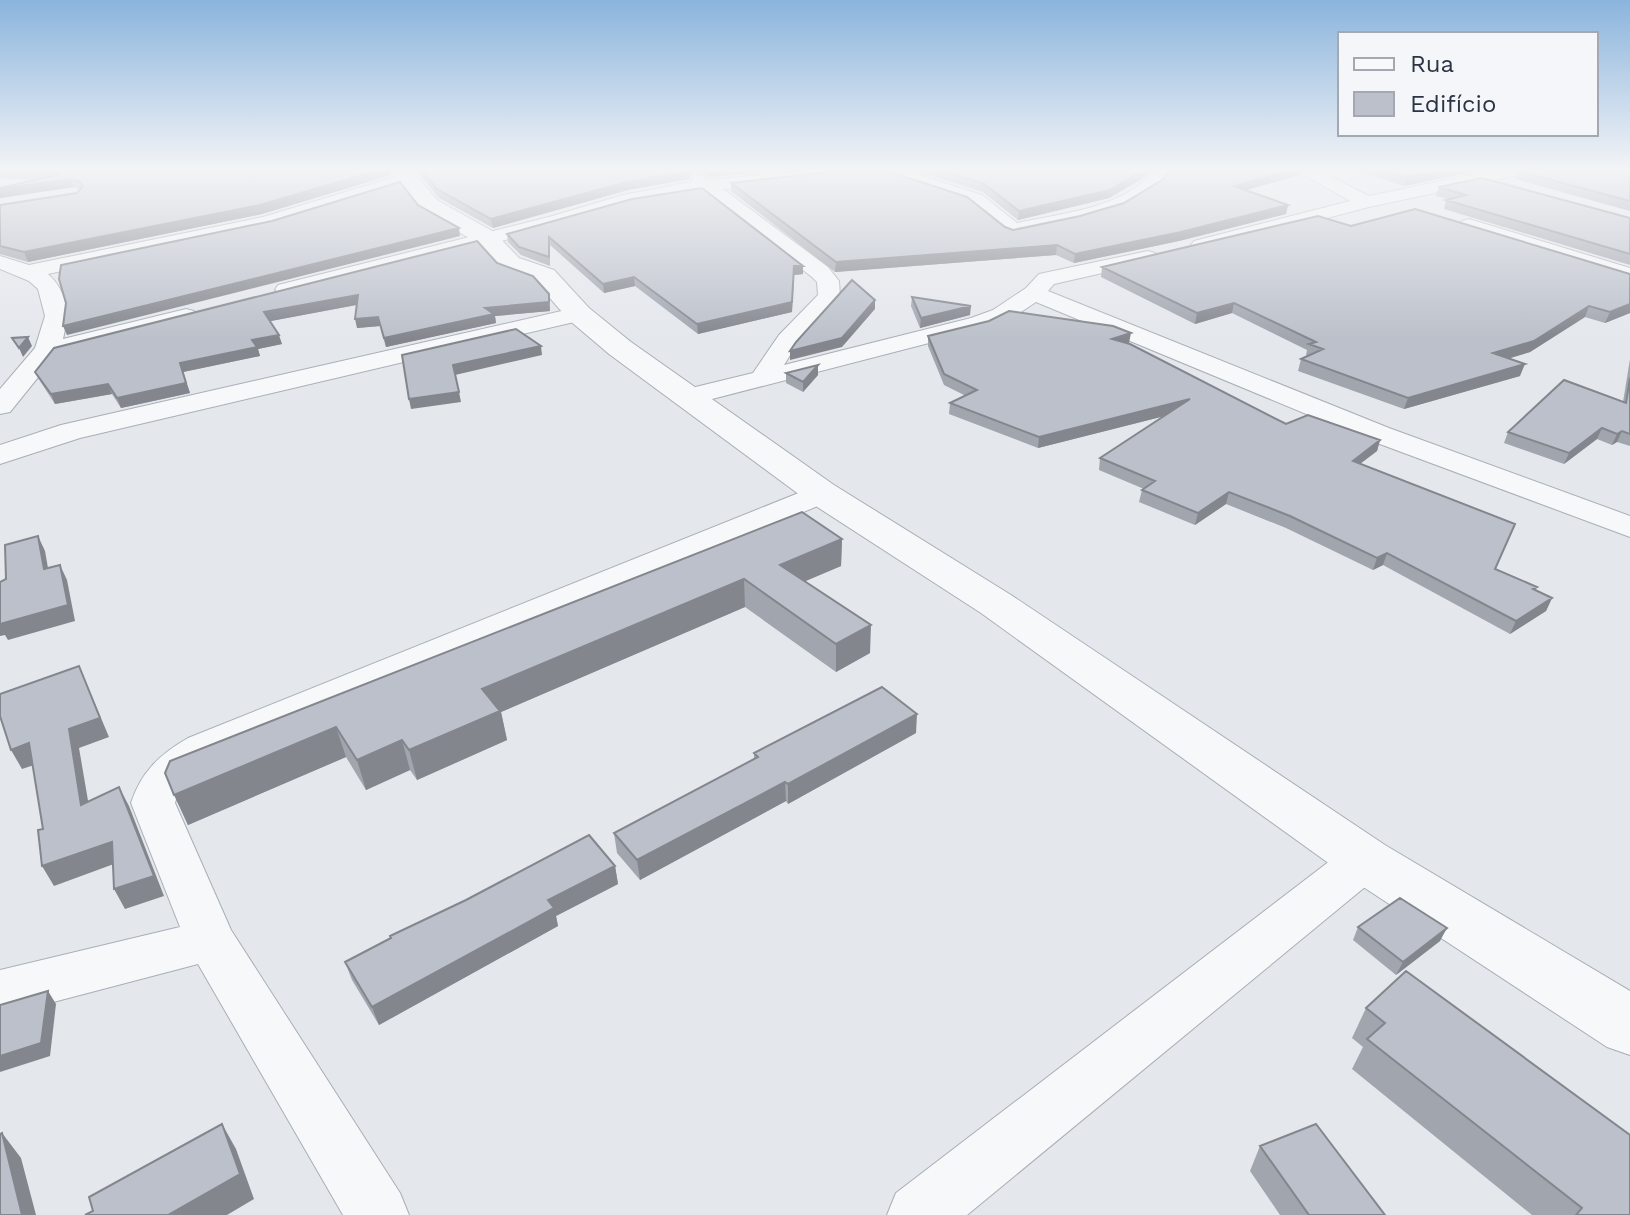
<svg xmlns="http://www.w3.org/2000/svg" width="1630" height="1215" font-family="'Work Sans',sans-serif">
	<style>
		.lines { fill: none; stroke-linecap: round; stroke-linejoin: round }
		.minor-casing { stroke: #a9aeb7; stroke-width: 2 }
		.tertiary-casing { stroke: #a9aeb7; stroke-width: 2 }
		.minor { fill: #f7f8fa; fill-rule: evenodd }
		.tertiary { fill: #f7f8fa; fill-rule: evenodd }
		.wall { fill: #a1a5ae }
		.shaded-wall { fill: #83868d }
		.building { fill: #bbc0ca; stroke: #83868d; stroke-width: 2 }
	</style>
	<rect width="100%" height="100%" fill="#e4e7ec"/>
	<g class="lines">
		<defs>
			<path id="minor" d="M821,169H867L864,173L723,189L828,267L839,281L840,296L797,344L784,365L971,318L993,310L1026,288L1039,274L1148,251L1155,253L1158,257L1155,261L1054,284L1048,291L1389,428L1630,516V537L1369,440L1036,302L1009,320L987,328L689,405L679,403L676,397L679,391L753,373L779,335L818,295L817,282L812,277L703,192L632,204L563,225L286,297L275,290L278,285L549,217L623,195L692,182L693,176L699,175L710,180Z
				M874,169H900L982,195L1017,223C1062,213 1125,209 1155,169H1173C1138,219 1068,223 1013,236L1006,234L968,203L877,173Z
				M1294,169H1315L1369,196L1499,169H1532L1523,174L1369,207L1201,251L1194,249L1191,245L1194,241L1350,201Z
				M408,173L417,178L414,182L274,226L48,274C68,292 69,314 63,339L186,309L194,311L198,316L194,321L56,355L10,412L0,414V389L35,348L45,316L38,289L29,281L0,269V256L29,265L263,217Z
				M1469,219L1630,268V282L1462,229L1459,225L1462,221Z
				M579,307L587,309L591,314L587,319L80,438L0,464V445L61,425Z
				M821,484L832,486L837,493L832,500L218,758C199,770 181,781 175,803L231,930L400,1193L409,1215H343L198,964L0,1016V970L180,927L131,803C141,772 160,754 188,738Z
				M1365,842L1382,847L1388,860L1382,873L967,1215H887L896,1193L1348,847Z"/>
			<path id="tertiary" d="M390,169H411L437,200L494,232L519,258L554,270L589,308L631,342L834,485L1011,595L1385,845L1630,991V1055L1607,1047L1345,875L981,613L808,501L609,354L569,320L536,282L501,270L476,242L421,210Z"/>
		</defs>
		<!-- minor casing -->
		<use href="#minor" class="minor-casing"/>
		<!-- tertiary casing -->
		<use href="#tertiary" class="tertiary-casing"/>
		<!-- minor -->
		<use href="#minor" class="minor"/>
		<!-- tertiary -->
		<use href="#tertiary" class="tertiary"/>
	</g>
	<!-- wall -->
	<path class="wall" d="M0,169H390L391,175L262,214L28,262L0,254V205L77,193L81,189L74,187L0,198V188L33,180L0,178Z
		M415,169H792L710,177L698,172L691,174L689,179L628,190L493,228L439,198Z
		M910,169H1152L1140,180L1109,198L1018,220L983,192Z
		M1171,169H1300L1299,175L1247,190L1288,205L1286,214L1179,241L1074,263L1056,255L835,272L731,191V183L1005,227L1013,230L1080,216L1124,203L1162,180Z
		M1349,169H1485L1404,186Z
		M1630,169V211L1515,179L1518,171Z
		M1439,187L1630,218V265L1444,209L1446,200L1449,199L1436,196Z
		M632,199L803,266V274L794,275L792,312L698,334L635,286L604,293L550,245V266L521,255L508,242L507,234Z
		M1351,226L1630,274V313L1605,323L1585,317L1530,352L1508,359L1520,376L1404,409L1298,371L1301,359L1308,356L1306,355L1307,350L1232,313L1195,324L1101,277L1102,267Z
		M497,263L549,294L550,311L495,316L496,323L386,347L380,326L357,328V305L270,321L282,344L258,349L260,356L183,372L190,393L121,408L112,394L55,404L40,381L35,372Z
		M912,297L970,315L920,328L911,306Z
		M928,336L1129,344L1286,424L1380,440L1377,451L1360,464L1495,569L1552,598L1546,611L1510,634L1383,565L1373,570L1286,528L1226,504L1195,525L1139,502L1142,490L1144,489L1099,470L1100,458L1165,416L1038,448L949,414L950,403L966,396L944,385L928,346Z
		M1630,359V446L1617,442L1612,445L1597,439L1564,464L1504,443L1508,432L1623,402Z
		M786,373L818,375L803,392L786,383Z
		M842,539L841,566L805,581L870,653L836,672L745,607L501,712L507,740L417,780L410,770L366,790L346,757L188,825L165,773Z
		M916,733L788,804L786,801L640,880L617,853L614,833L754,759V753Z
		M615,866L618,884L556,916L558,926L379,1025L352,980L345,962Z
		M1358,927L1440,941L1396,975L1353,940Z
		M1366,1008L1630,1215H1532L1352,1069L1363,1047L1352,1038Z
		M1260,1146L1385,1215H1280L1250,1171Z"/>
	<!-- shaded-wall -->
	<path class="shaded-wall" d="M382,169H390L391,175L262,214L28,262L24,252Z
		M689,169H698V172L691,174L689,179L628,190L493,228L491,219L627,182Z
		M710,169H792L710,177Z
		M1145,169H1152L1140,180L1109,198L1018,220L1019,211Z
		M1294,169H1300L1299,175L1232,194L1234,186Z
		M1447,169H1485L1404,186L1406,177Z
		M70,179L74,187L0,198V189Z
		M1288,205L1286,214L1179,241L1074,263L1075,254Z
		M459,228L460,236L67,335L63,326Z
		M1057,245L1056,255L835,272L836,262Z
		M794,266H803V274L794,275L792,312L698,334L697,324Z
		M634,277L635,286L604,293L603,284Z
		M549,294L550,311L495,316L496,323L386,347L384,338L485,308Z
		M358,295L361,304L266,322L264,312Z
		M875,300V309L842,347L790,360V351Z
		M1234,303L1232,313L1195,324L1197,313Z
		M1630,304V313L1605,323L1610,312Z
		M971,306L970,315L920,328L921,318Z
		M1589,306L1585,317L1530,352L1489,364L1493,353Z
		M378,317L380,326L357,328L355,319Z
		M1131,333L1129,343L1112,339Z
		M279,335L282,344L258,349L260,356L183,372L190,393L121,408L117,398L180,363L252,340Z
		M28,337L32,346L23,357L19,348Z
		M541,346L542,355L455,375L453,365Z
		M1525,364L1520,376L1404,409L1408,398Z
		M818,365V375L803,392V382Z
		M108,384L112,394L55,404L51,394Z
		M459,392L461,402L411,409L409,399Z
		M1190,399L1188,410L1038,448L1039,437Z
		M1602,428L1597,439L1564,464L1569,453Z
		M1622,431L1617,442L1612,445L1617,434Z
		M1380,440L1377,451L1349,472L1353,461Z
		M1229,492L1226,504L1195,525L1198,513Z
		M38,536L45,551L51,585L44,569Z
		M842,539L841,566L780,592V565Z
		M1387,553L1383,565L1373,570L1377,558Z
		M60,565L67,580L75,621L8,640L5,635L0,636V620Z
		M744,579L745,607L501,712L507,740L417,780L409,750L482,689Z
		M1552,598L1546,611L1510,634L1516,621Z
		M871,625L870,653L836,672V644Z
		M79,666L109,737L79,748L92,824L81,805L69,729Z
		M917,714L916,733L788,804V784Z
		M336,727L346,757L188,825L174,795Z
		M402,740L410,770L366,790L357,760Z
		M29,743L40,763L22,769L11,750Z
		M785,782L786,801L640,880L637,860Z
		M119,787L129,806L164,896L125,909L114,889Z
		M112,842L122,861L54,886L42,866Z
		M615,866L618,884L556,916L558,926L379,1025L372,1007L548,900Z
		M1447,928L1440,941L1396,975L1403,962Z
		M48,991L56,1004L50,1056L0,1072V1056Z
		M222,1124L236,1149L254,1199L227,1215H168Z
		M2,1133L21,1158L36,1215H22Z"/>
	<!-- building -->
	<path class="building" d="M0,169H382L260,205L24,252L0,246V205L77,193L83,186L79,181L70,179L0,189V188L61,174L0,170Z
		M420,169H689V171L627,182L491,219L437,189Z
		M853,169H881L967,197L1005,227L1013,230L1080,216L1124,203L1162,180L1171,169H1294L1234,186L1288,205L1181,232L1075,254L1057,245L836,262L731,183Z
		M936,169H1145L1110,190L1019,211L984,184Z
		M1379,169H1447L1406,177Z
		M1525,169H1630V201L1518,171Z
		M1482,178L1630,218V254L1446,200L1466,195L1439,187Z
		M400,182L418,205L459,228L63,326L66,303L59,279L61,265L272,221Z
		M702,188L803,266H794L792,302L697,324L634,277L603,284L549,237V257L519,247L507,234L632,199Z
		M1415,209L1630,274V304L1610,312L1589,306L1534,341L1493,353L1525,364L1408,398L1301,359L1323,349L1309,344L1316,342L1234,303L1197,313L1102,267L1318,216L1351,226Z
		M477,241L497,263L533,276L549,294V302L485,308L494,314L384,338L378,317L355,319L358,295L264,312L279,335L252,340L257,347L180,363L186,383L117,398L108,384L51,394L35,372L54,348Z
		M852,280L875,300L842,338L790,351L796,342Z
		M912,297L971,306L921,318Z
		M1009,311L1113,326L1131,333L1112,339L1130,344L1286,424L1308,415L1380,440L1353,461L1515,524L1495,569L1537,587L1533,589L1552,598L1516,621L1387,553L1377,558L1290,516L1229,492L1198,513L1142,490L1155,481L1100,458L1190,399L1039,437L950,403L977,390L944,374L928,336L989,321Z
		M516,329L541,346L453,365L459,392L409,399L402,355Z
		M28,337L19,348L12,338Z
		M818,365L803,382L786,373Z
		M1630,378V434L1622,431L1617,434L1602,428L1569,453L1508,432L1564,380L1626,403Z
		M802,512L842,539L780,565L871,625L836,644L744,579L482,689L500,711L409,750L402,740L357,760L336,727L174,795L165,773L170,761Z
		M38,536L44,569L60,565L68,605L0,624V582L6,579L5,545Z
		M79,666L100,718L69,729L81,805L119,787L154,876L114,889L112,842L42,866L38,830L43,829L29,743L11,750L0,716V694Z
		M882,687L917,714L788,784L785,782L637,860L614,833L758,757L754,753Z
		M589,835L615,866L548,900L554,908L372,1007L345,962L391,938L390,936L466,900Z
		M1400,898L1447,928L1403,962L1358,927Z
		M1406,971L1630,1135V1215H1576L1582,1208L1367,1039L1385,1023L1366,1008Z
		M48,991L41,1043L0,1056V1005Z
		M222,1124L240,1174L168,1215H85L93,1211L89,1197Z
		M1316,1124L1385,1215H1309L1260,1146Z
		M2,1133L22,1215H0V1134Z"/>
	<!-- sky -->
	<linearGradient id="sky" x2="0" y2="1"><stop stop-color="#8bb4dd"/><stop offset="0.5" stop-color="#f3f4f6"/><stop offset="1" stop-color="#f3f4f6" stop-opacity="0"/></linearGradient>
	<rect width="1630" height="339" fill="url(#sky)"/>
	<!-- legend -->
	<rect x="1338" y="32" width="260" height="104" fill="#f4f6f9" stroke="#a4a8b1" stroke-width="2"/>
	<rect x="1354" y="58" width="40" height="12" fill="#f7f8fa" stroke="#a4a8b1" stroke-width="2"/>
	<text x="1410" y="72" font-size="24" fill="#2b3445">Rua</text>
	<rect x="1354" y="92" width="40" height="24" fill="#bbc0ca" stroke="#a4a8b1" stroke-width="2"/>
	<text x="1410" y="112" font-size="24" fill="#2b3445">Edifício</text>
</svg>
